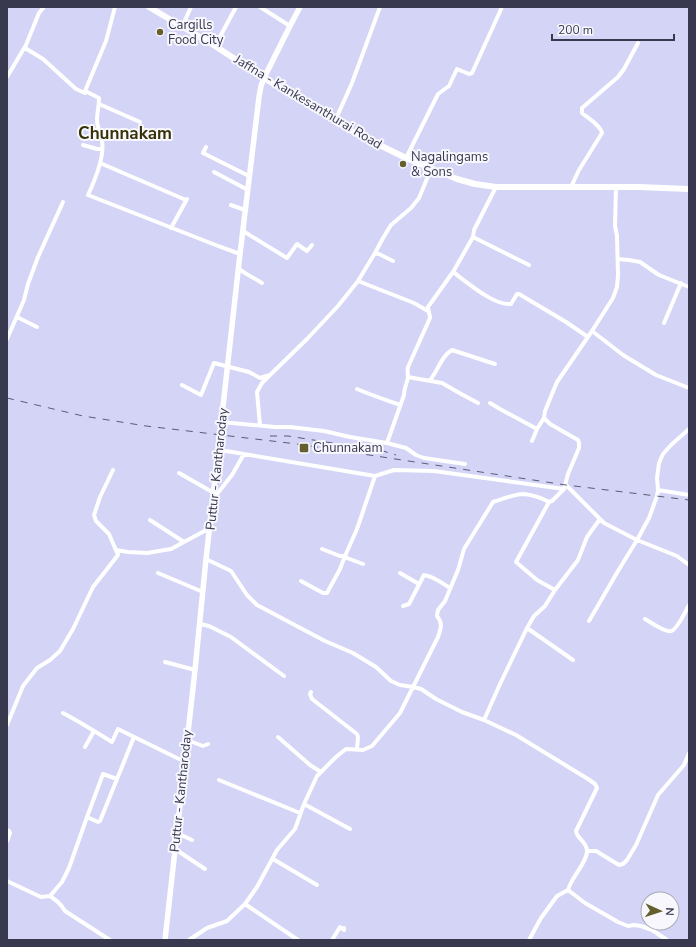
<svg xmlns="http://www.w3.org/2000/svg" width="696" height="947" font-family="'Nunito Sans',sans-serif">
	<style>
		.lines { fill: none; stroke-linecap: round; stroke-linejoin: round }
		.minor { stroke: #fff; stroke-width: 4 }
		.secondary { stroke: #fff; stroke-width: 5.5 }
		.primary { stroke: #fff; stroke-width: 6 }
		.rail { stroke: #5b5c75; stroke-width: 1; stroke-dasharray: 7 7; stroke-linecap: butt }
		.poi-dot { fill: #645f2c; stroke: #f7f7fd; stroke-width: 1.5 }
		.labels { text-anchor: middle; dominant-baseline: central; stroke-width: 4; stroke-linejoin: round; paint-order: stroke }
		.poi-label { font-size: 13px; fill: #38394f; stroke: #f7f7fd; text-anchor: start }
		.street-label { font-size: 13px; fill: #38394f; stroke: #f7f7fd }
		.district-label { font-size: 17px; font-weight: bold; fill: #363106; stroke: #f7f7fd }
	</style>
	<rect width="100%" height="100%" fill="#d3d4f6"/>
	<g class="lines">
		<!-- minor -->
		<path class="minor" d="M260,7L290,26
			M182,27L191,7
			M215,46L236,7
			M25,48L43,59L76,89L85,93V91L99,98C99,106 97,113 97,120C97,127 101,134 102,141C105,156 94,182 88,195L213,244L240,254
			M7,77L26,45L39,13L44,7
			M85,91L106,41L115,7
			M99,104L140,122
			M335,121L352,83L380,7
			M83,145L97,149H102
			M206,147L203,153L249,176
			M406,158L438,94L449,86L457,69L469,74L472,73L502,7
			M100,163L186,200
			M214,172L248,190
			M571,187L579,170L602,133C601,126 588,118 582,113V108L618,77L624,69L638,43
			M231,205L245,210
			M171,228L187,199
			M243,231L287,258L297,244L307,251L312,245
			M473,237L529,265
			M375,253L379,254L393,261
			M618,259L629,260L640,262L659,275L689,287
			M239,269L245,273L262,283
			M453,272C467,282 494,306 511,304L517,294H519L566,322L588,337
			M358,281L414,303L428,311
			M17,317L37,327
			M664,323L681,283
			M592,331L623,355L656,375L689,388
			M7,339L24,300L28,284L38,257L63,202
			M408,377L442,383L463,395L478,403
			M430,380C438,371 441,356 452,350L495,364
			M182,385L201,395L214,363L249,372L260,378L270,375L307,339L338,306L358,281L375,253L383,238L391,225L411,208L419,198L431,169
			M357,389C371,395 386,400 400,405
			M490,403L500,409L537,429
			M221,422L275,427H290L324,431L350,437L387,443L406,448L416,455L424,458L465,464
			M260,425L257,392L262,383L270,375
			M532,441L537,429L544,418
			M387,443L404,395C404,387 407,384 408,377C408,374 407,371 408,367L430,318C430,314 428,311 428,307L453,272L473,237L474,230L496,187
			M219,450L232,452L375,476L394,470L434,471L564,489
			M179,473L214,493
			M566,485L604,523L637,540L677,556L689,565
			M658,490L689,495
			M213,499L232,475L244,454
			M150,520L184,542
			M322,549L340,556H345L357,529L375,476
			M116,550L128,552L147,553L171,549L210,528
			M206,559L231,571L247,595L257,605L325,641L353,653L376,667L391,681L400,685L413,687L421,689L436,699L462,712L484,720L516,735L588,779L595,784L597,788L576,831C577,839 586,841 587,850C588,859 576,873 572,881C570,884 569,887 568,890L585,903L618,922L628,926L634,925L641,926L652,930L667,940
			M158,573L203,592
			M400,573L419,584
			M301,581L323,593H327L340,569L345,556L347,558L363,564
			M555,590L537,580L516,562L549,502L552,501L564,489L568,474L579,448V443L578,440L550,424L544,418L545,411L557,382L592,331L613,298L617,287L618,275L617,236L615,226L616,187
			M403,606L409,604L424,575C433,576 442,583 450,588
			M645,619C650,622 666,633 671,631C677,630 686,610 689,605
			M589,621L618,571L637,540L649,518L657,496L658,490L657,478L659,463L663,454L671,445L689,429
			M200,624L209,626L231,637L284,676
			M527,628L573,660
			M165,662L195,670
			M311,692L310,694L312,699L357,734L358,737L357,749
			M63,713C80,722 96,732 112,742L118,729L179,759L185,761
			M484,720L500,684L527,628L534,616L545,606L555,590L578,560L587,537L600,519
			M7,725L23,686L37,668L50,660L60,651L73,629L93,587L118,555L109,534L96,521L94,515L100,497L113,470
			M278,737L310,765L321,772
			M187,740L203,746L208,744
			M85,747L94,731
			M117,779L103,774L87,817L98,822L100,821L134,737
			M219,780L300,813
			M304,804L350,829
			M7,830L9,831L10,833L7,841
			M177,833L192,840
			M175,849L205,869
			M588,851H596L619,865L623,864L627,860L636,845L658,795L684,765L689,753
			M273,859L317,885
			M7,881L41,897L50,896L62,882L69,868L87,817
			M50,896C57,901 61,904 65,911L110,940
			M245,904L298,940
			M189,940L207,928L227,921L245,904L257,887L277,850L295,829L304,804L317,776L336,757L346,749L363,750L372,746L400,713L438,637C441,628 443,623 437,616L438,610L445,601L458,570L464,549L493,502C503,499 514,494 524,494C532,495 542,498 549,502
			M332,940L340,927L344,930V928
			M529,940L541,918L557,896L568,890"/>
		<!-- secondary -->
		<path class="secondary" d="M165,940L195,670L206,559L240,254L259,97L261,86L264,78L290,26L300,7"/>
		<!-- primary -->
		<path class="primary" d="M149,7L215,46L264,78L357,134L406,158L457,179L475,184L496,187H638L689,189"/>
		<!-- rail -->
		<path class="rail" d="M7,398L83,416L146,426L297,444L566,485L689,500
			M270,436H288L383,451L396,455"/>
	</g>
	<!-- markers -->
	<g class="poi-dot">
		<circle cx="160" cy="32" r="4"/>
		<circle cx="403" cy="164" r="4"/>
		<rect x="299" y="443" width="10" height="10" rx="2"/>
	</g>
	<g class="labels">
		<!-- poi labels -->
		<g class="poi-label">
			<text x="168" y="25">Cargills<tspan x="168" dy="15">Food City</tspan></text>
			<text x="411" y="157">Nagalingams<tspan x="411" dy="15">&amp; Sons</tspan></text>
			<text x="313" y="448">Chunnakam</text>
		</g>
		<!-- street labels -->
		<g class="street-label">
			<text transform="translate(308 102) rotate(31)">Jaffna - Kankesanthurai Road</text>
			<text transform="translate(217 469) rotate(-84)">Puttur - Kantharoday</text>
			<text transform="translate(181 791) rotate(-84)">Puttur - Kantharoday</text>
		</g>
		<!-- district labels -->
		<g class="district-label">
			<text x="125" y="133">Chunnakam</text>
		</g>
	</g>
	<!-- border -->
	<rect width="696" height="947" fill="none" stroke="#38394f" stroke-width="16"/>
	<!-- north arrow -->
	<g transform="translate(660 911) rotate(93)"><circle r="19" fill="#f7f7fd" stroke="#ababb7"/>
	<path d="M0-3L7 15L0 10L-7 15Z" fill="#645f2c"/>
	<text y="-6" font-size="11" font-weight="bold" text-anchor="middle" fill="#38394f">N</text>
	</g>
	<!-- scale -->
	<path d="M552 34v6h122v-6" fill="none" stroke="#38394f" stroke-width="2"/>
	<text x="558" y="34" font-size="12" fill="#38394f" stroke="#f7f7fd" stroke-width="3" paint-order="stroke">200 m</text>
</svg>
